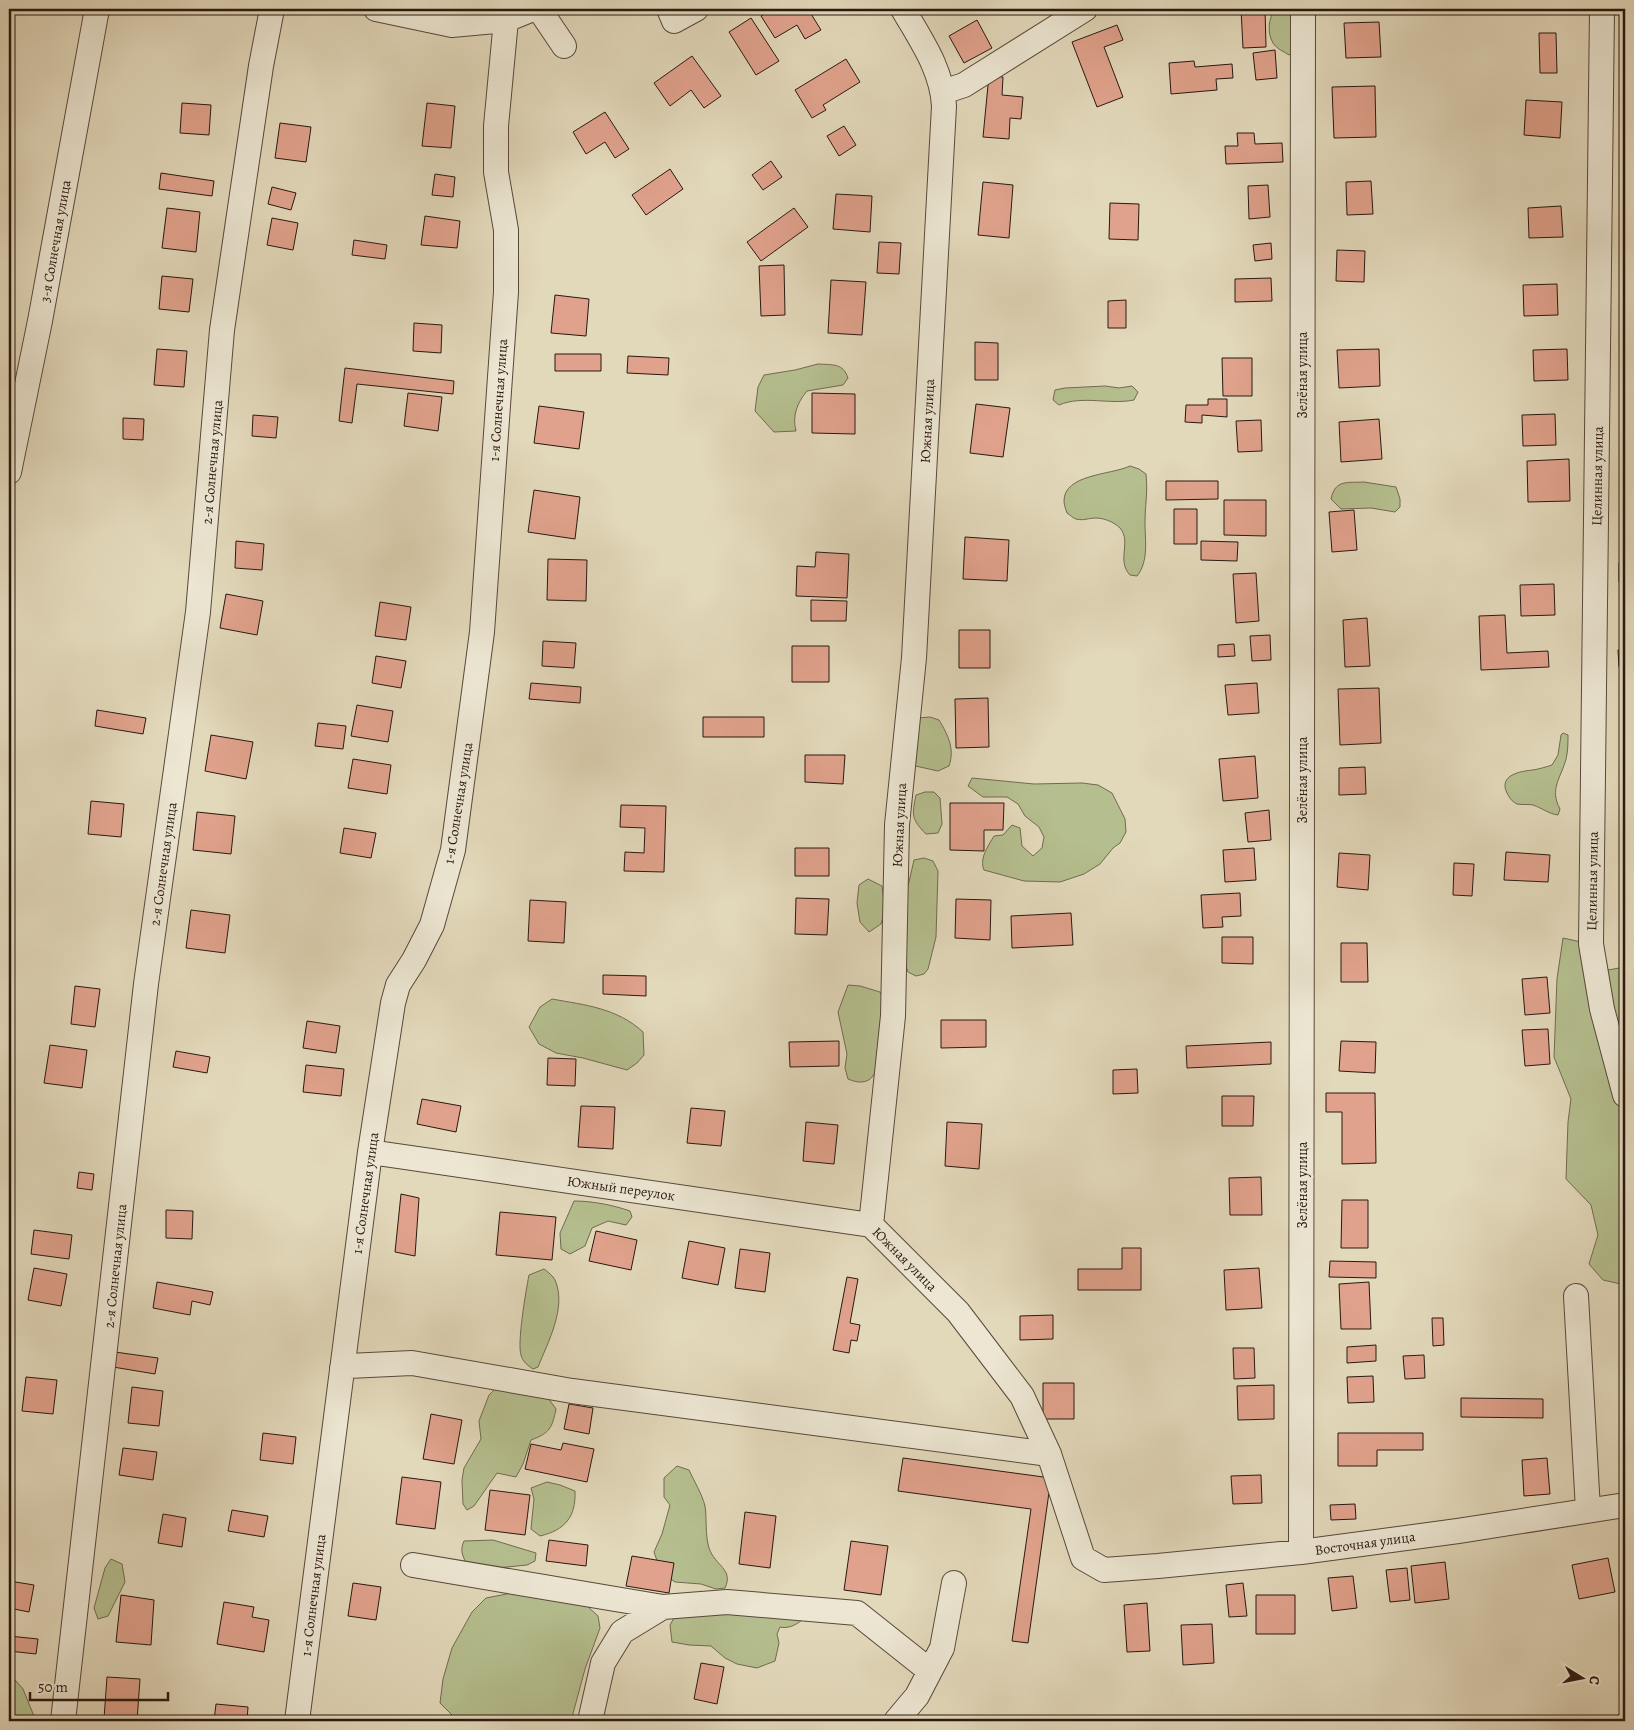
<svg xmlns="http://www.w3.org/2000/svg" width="1634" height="1730" font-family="Alegreya,serif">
<rect width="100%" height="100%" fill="#e2d8ba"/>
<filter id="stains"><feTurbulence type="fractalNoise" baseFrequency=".004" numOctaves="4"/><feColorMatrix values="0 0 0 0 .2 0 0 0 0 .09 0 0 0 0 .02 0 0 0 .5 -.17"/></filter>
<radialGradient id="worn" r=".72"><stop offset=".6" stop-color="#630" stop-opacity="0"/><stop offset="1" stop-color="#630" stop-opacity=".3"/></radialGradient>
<!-- green -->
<path fill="#b5be8e" stroke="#706b50" d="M1276,9H1300V46L1289,55C1283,51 1277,49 1273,43C1267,33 1268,17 1276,9Z
M818,364C833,365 843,363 848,378L843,385L807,391C797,403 792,416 796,431L774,432L755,411L758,387L764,375L795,370Z
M1105,386L1119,388L1132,386L1138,392L1134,400C1109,405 1083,395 1059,405L1053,400L1055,390L1065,388Z
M1130,466L1139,469L1146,474C1148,493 1145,505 1145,522C1145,540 1149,561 1137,576L1130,575C1116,560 1132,542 1120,528C1114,522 1104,518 1096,518C1089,518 1083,521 1076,519C1073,518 1070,515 1067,513C1066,510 1064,505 1064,501C1064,474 1111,475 1130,466Z
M1364,482L1396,487L1400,499V507L1395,512L1371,508L1341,509L1331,499C1335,479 1348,483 1364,482Z
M930,717L939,720C948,735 955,749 949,766L938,771L911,765L918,718Z
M1563,733L1568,735C1568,743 1568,751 1566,759C1561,778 1549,789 1560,809L1558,815C1549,814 1542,808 1533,805C1528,804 1522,805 1517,804C1512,802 1509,797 1507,793C1498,775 1521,771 1533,770C1539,769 1546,767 1552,765L1558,755L1561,735Z
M972,778L1034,784L1082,783L1098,785L1112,793L1125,819L1126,832L1120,843L1113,848L1100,864L1084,874L1060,882L1024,881L984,870C979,859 988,846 994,836L1003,835L1012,825L1020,828L1022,846L1033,856L1042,848L1044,837L1039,827L1025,816L1018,804L1007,797H983L968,786Z
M925,792H934L940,798L942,824L938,833L926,834C911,819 912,815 916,795Z
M924,858L933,861L938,871L936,937L928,969L924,974L916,976L908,972L904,961L906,895L914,860Z
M868,879L882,886L885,910L881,924L869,932L860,922L857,903L859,885Z
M1563,938L1581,942L1608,970L1625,967V1285L1603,1280L1589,1264L1598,1235L1591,1205L1566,1179L1568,1122L1571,1099L1554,1057L1557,979Z
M848,985L860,986L880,992C882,997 885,1002 886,1007C888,1013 878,1071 873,1076C867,1084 857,1083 848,1079L845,1068L847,1054L838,1012Z
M552,999C585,1005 617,1008 643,1032L644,1055L637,1063L627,1070L583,1058L556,1053L539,1044L529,1027L540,1007Z
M574,1201C592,1201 613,1205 630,1211L632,1217L626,1225L608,1221L592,1228L585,1246L570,1254L561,1249L560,1233Z
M544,1269C548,1272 553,1276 555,1280C567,1307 548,1342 538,1367L533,1369C527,1365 523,1362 521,1355C517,1343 526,1290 529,1275Z
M500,1384L548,1398L556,1409C552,1428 550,1433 531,1440L523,1464L516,1477L497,1473L474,1506L467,1510L463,1504L462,1480L464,1468L481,1439L479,1421L489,1395Z
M677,1466L689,1470C694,1481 702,1494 705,1506C707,1519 705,1535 709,1548C715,1566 734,1569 725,1588L716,1589L701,1584L675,1582L661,1572L654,1552L662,1534L670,1505L664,1497V1478Z
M547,1482L560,1485L575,1491C576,1517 565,1530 540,1536L531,1529L534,1499L531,1488Z
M493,1540L536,1553L535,1561L527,1565L487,1569L466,1563C462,1554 460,1550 464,1541Z
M111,1559L122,1564L125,1582L108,1616L98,1619L94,1608L105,1568Z
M522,1591L587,1606L598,1616L600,1628L585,1669L571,1721H476L453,1716L440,1703L443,1679L452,1648L472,1612L486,1598Z
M701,1612L802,1620C796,1625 788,1629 780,1627L777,1634L779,1643L775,1661L757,1668L737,1664L725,1658L711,1646L689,1645L672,1642L670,1625L675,1616Z
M9,1673L23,1689L36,1721H9Z"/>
<!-- building -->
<path fill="#e0a28c" stroke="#2a1811" d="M773,9H808L821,30L805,39L797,25L775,38L761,16Z
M1241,9H1265L1266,47L1243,48Z
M751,18L779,61L756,75L729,32Z
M977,20L992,48L964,63L949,36Z
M1379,22L1381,57L1346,58L1344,23Z
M1117,25L1123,40L1104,47L1123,97L1097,107L1072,42Z
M1539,33H1556L1557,73H1540Z
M1275,50L1277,78L1256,80L1253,53Z
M692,56L721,96L704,108L691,90L670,106L654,83Z
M846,59L860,82L823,105L826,110L812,118L795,90Z
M1194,61L1195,67L1232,64L1233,78L1216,79L1217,90L1171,94L1169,63Z
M989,75L1003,77L1002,95L1023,97L1021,119L1010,118L1009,139L983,137Z
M1375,86L1376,137L1334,138L1332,87Z
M1526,100L1562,102L1560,138L1524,135Z
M182,103L211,105L209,135L180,133Z
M427,103L455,106L451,148L422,146Z
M605,112L629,149L615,158L605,142L586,154L573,132Z
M280,123L311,127L306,162L275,158Z
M844,126L856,145L839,156L827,136Z
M1237,133H1254L1255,144L1282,143L1283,162L1226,164L1225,146H1238Z
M771,161L782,177L763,190L752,175Z
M670,169L683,189L646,215L632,195Z
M161,173L214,181L212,196L159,189Z
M435,174L455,177L453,197L432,195Z
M1371,181L1373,214L1347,215L1346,182Z
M983,182L1013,185L1009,238L978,235Z
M1268,185L1270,217L1249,219L1248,186Z
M272,187L296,193L291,210L268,204Z
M836,194L872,196L870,232L833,229Z
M1110,203L1139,204L1138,240L1109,239Z
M1561,206L1563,237L1529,238L1528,208Z
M167,208L200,212L196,252L162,248Z
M794,208L808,227L761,261L747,242Z
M425,216L460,221L457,248L421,245Z
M272,218L298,223L293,250L267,245Z
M354,240L387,245L385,259L352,255Z
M879,242L901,243L899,274L877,273Z
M1271,243L1272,259L1255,261L1253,245Z
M1337,250L1365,251L1364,282L1336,281Z
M784,265L785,315L761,316L759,266Z
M162,276L193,279L189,312L159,309Z
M1271,278L1272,301L1235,302V279Z
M831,280L866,282L862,335L828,333Z
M1557,284L1558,315L1524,316L1523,285Z
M555,295L589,299L586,336L551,333Z
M1126,300V328H1108V301Z
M414,323L442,325L441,353L413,351Z
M975,342L998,343V380H975Z
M157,349L187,351L184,387L154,385Z
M1379,349L1380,386L1339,388L1337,350Z
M1567,349L1568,380L1534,381L1533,350Z
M555,354H601V371H555Z
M628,356L669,358L668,375L627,373Z
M1222,358H1252V396H1223Z
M345,368L454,381L453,394L357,384L352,423L339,421Z
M408,393L442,397L438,431L404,426Z
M812,393L855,394V434L812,433Z
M1208,399H1227V417L1202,415V423L1185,422L1186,405H1208Z
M976,404L1010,408L1003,457L970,453Z
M539,406L584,412L579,449L534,443Z
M1555,414L1556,445L1523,446L1522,415Z
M253,415L278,417L276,438L252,436Z
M123,418L144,419L143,440L123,439Z
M1379,419L1382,459L1341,462L1339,422Z
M1261,420L1262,451L1238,452L1236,421Z
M1569,459L1570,501L1528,502L1527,461Z
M1166,481H1218V499L1166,500Z
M534,490L580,497L575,539L528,532Z
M1224,500H1266V536L1224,535Z
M1174,509H1197V544H1174Z
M1354,510L1357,550L1332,552L1329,512Z
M965,537L1009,540L1007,581L963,579Z
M236,541L264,544L262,570L235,568Z
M1201,541L1238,542L1237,561L1201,560Z
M816,552L849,554L847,598L796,596L797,566L815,567Z
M548,559L587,560L586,601L547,600Z
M1619,563H1625V582H1619Z
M1256,573L1259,621L1236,623L1233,574Z
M1554,584L1555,615L1521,616L1520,585Z
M226,594L263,601L257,635L220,628Z
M811,600L847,601L846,621H811Z
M380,602L411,607L406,640L375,636Z
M1505,615L1507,653L1548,651L1549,667L1481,670L1479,616Z
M1367,618L1370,666L1345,667L1343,620Z
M959,630H990V668H959Z
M1270,635L1271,660L1252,661L1250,636Z
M543,641L576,643L574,668L542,666Z
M1234,644L1235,656L1218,657V645Z
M792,646H829V682H792Z
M1618,650H1625V666L1619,667Z
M376,656L406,661L401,688L372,683Z
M531,683L581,687L580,703L529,699Z
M1257,683L1259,713L1228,715L1225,685Z
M1379,688L1381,743L1340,745L1338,689Z
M988,698L989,747L956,748L955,699Z
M357,705L393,711L388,742L351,736Z
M97,710L146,718L143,734L95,726Z
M703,717H764V737H703Z
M318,723L346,726L343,749L315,746Z
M211,735L253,742L246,779L205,771Z
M805,755H845L843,784L805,782Z
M1255,756L1258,798L1223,801L1219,759Z
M353,759L391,765L387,794L348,788Z
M1365,767L1366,794L1339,795V768Z
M91,801L124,804L121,837L88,834Z
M950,803H1004L1003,830H984V851L950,850Z
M621,805L666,806L664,872L624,871L625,852L644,853L645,828L620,827Z
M1269,810L1271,840L1248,842L1245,813Z
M197,812L235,816L231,854L193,850Z
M344,828L376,833L371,858L340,853Z
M795,848H829V876H795Z
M1254,848L1256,880L1225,882L1223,850Z
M1506,852L1550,855L1548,882L1504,880Z
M1339,853L1370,855L1368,890L1337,887Z
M1454,863L1474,864L1472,896L1453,895Z
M1240,893L1241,916L1222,917L1223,927L1203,928L1201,895Z
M796,898L829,899L827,935L795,934Z
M956,899L991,900L990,940L955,938Z
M530,900L566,902L564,943L528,941Z
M191,910L230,915L225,953L186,948Z
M1071,913L1073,945L1012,948L1011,916Z
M1222,937H1253V964L1222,963Z
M1341,943H1367L1368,982H1341Z
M603,975L646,976V996L603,994Z
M1547,977L1550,1013L1525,1015L1522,979Z
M75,986L100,989L95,1027L71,1024Z
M941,1020H986V1047L941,1048Z
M307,1021L340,1026L336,1053L303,1048Z
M1548,1029L1550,1064L1525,1066L1522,1030Z
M839,1041V1066L790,1067L789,1042Z
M1341,1041L1376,1042L1375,1073L1339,1071Z
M1271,1042V1064L1187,1068L1186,1046Z
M50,1045L87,1050L82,1088L44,1083Z
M176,1051L210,1057L207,1073L173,1067Z
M548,1058L576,1059L575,1086L547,1085Z
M306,1065L344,1069L341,1096L303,1092Z
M1137,1069L1138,1093L1113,1094V1070Z
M1326,1093H1375L1376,1163L1342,1164V1112H1326Z
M1222,1096H1254L1253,1126H1222Z
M422,1099L461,1106L456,1132L417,1124Z
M581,1106L615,1107L613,1149L578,1147Z
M691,1108L725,1111L721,1146L687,1143Z
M806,1122L838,1125L834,1164L803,1161Z
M947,1122L982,1124L979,1169L945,1166Z
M79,1172L94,1174L92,1190L77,1188Z
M1261,1177L1262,1215H1230L1229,1178Z
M401,1194L419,1198L415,1256L395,1252Z
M1342,1200H1368V1248H1341Z
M166,1210L193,1211L192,1239L166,1238Z
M500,1212L556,1217L552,1260L496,1255Z
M34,1230L72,1235L69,1259L31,1254Z
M596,1231L637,1240L631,1270L589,1261Z
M689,1241L725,1248L718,1285L682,1278Z
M1122,1248H1141V1290H1078V1269H1122Z
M740,1249L770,1253L765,1292L735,1288Z
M1330,1261L1376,1262V1278L1329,1277Z
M34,1268L67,1274L61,1306L28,1300Z
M1259,1268L1262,1308L1226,1310L1224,1270Z
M847,1277L858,1279L850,1323L860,1325L857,1341L851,1340L849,1353L833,1350Z
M157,1282L213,1292L210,1305L192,1301L190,1315L153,1308Z
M1369,1282L1371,1329H1341L1339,1284Z
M1053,1315V1339L1020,1340V1316Z
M1432,1318H1443L1444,1345L1433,1346Z
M1376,1345V1361L1347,1363V1347Z
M1233,1348H1254L1255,1378L1234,1379Z
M115,1352L158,1358L155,1374L113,1367Z
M1424,1355L1425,1378L1405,1379L1403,1356Z
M1373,1376L1374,1402L1348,1403L1347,1377Z
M26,1377L57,1380L53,1414L22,1411Z
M1043,1383H1074V1419H1043Z
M1274,1385V1419L1238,1420L1237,1386Z
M132,1387L163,1391L159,1426L128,1423Z
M1461,1398L1543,1399V1418L1461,1417Z
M569,1404L593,1408L589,1434L564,1429Z
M431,1414L462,1420L454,1464L423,1459Z
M1620,1414H1625V1453H1622Z
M263,1433L296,1437L293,1464L260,1460Z
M1338,1433H1423V1450H1377V1466H1338Z
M563,1443L594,1449L587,1482L525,1469L531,1444L561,1450Z
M123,1448L157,1452L153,1480L119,1475Z
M903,1458L1051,1478L1028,1643L1012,1641L1031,1509L898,1491Z
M1547,1458L1550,1494L1524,1496L1522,1460Z
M1261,1475L1262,1503L1233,1504L1231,1476Z
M402,1477L441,1482L435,1529L396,1524Z
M490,1490L530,1495L525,1535L485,1530Z
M1355,1504L1356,1519L1331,1520L1330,1505Z
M232,1510L268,1516L264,1537L228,1531Z
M745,1512L776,1516L770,1568L739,1564Z
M163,1514L186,1518L182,1547L158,1543Z
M549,1540L588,1545L586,1566L546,1561Z
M851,1541L888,1546L881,1595L844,1590Z
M632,1556L674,1563L669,1593L626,1586Z
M1608,1558L1615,1592L1579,1599L1572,1565Z
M1445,1562L1449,1599L1415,1603L1411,1566Z
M1407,1568L1410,1600L1390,1602L1386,1570Z
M1353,1576L1357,1608L1332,1611L1328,1578Z
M9,1581L34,1585L29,1612L9,1608Z
M353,1583L381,1587L376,1620L348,1616Z
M1243,1583L1247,1616L1229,1617L1226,1585Z
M121,1595L154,1600L151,1645L116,1642Z
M1256,1595H1295V1634H1256Z
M224,1602L254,1607L252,1617L269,1620L264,1652L217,1644Z
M1147,1603L1150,1651L1127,1652L1124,1605Z
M1212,1624L1214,1663L1183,1665L1181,1625Z
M9,1636L38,1639L36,1654L9,1651Z
M701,1663L724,1667L717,1704L694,1699Z
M107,1677L140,1679L137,1721L104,1719Z
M216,1704L248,1707L247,1721H214Z"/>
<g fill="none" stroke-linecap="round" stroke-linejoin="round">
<!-- minor casing -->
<g stroke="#58483b" stroke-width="26">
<path id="minor" d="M376,9L452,25L506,20L533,9
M539,9L564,46
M669,9L674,21L696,9
M903,9C920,39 942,69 944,106L914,658L897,825L893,1016L871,1225L958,1312L1022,1396L1049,1454L1083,1558L1104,1570L1158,1566L1301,1552L1458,1531L1625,1505
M1602,9L1591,944L1602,1009L1625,1095
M943,92L964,85L1085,9
M9,472L40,321L97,9
M370,1152L871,1225
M1576,1296L1588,1510
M342,1368L348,1366L412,1363L572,1391L1049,1454
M1301,1552L1303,9
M413,1565L663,1607
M63,1721L146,984L198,612L222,330L261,66L272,9
M297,1721L370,1152L393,1003L398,985L414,960L432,925L453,850L482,632L506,292V230L496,172V126L506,20
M590,1721L603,1663L622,1632L663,1607L727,1602L857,1613L930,1671
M896,1721L917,1696L942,1648L954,1583"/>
</g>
<!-- minor -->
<use href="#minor" stroke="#ece6d2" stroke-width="24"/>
</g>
<g text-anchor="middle" stroke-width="5" stroke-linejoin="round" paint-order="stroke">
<!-- street labels -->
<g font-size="14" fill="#2a1811" stroke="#ece6d2">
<text transform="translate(55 241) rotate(-80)" y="5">3-я Солнечная улица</text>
<text transform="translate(1302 375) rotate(-90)" y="5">Зелёная улица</text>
<text transform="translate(498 400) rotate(-86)" y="5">1-я Солнечная улица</text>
<text transform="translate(927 421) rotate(-87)" y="5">Южная улица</text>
<text transform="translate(212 462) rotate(-85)" y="5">2-я Солнечная улица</text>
<text transform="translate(1597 476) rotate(-89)" y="5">Целинная улица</text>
<text transform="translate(1302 780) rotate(-90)" y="5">Зелёная улица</text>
<text transform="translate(458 803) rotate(-81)" y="5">1-я Солнечная улица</text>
<text transform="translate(899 825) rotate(-87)" y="5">Южная улица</text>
<text transform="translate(163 864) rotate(-82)" y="5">2-я Солнечная улица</text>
<text transform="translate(1592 881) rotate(-89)" y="5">Целинная улица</text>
<text transform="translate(1302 1185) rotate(-90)" y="5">Зелёная улица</text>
<text transform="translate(621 1188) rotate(8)" y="5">Южный переулок</text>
<text transform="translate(365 1193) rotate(-82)" y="5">1-я Солнечная улица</text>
<text transform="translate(905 1259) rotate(45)" y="5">Южная улица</text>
<text transform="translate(115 1266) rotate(-84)" y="5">2-я Солнечная улица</text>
<text transform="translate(1365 1543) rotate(-8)" y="5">Восточная улица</text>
<text transform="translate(313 1595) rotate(-83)" y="5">1-я Солнечная улица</text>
</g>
</g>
<!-- margin -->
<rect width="1634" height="1730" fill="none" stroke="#e2d8ba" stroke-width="30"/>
<rect x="10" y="10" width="1614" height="1710" fill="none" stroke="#2a1811" stroke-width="2.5"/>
<rect x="15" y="15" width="1604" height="1700" fill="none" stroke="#2a1811"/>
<!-- north arrow -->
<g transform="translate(1582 1678) rotate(100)" stroke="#ece6d2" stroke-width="4" paint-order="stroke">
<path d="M0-4L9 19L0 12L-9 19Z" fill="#2a1811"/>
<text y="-8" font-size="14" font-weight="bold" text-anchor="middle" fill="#2a1811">С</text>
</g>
<!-- scale -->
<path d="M30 1692v8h138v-8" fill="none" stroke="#2a1811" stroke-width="2.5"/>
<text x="38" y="1692" font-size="15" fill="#2a1811" stroke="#ece6d2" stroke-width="4" paint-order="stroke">50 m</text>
<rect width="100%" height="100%" filter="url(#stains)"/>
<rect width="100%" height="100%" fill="url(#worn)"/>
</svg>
